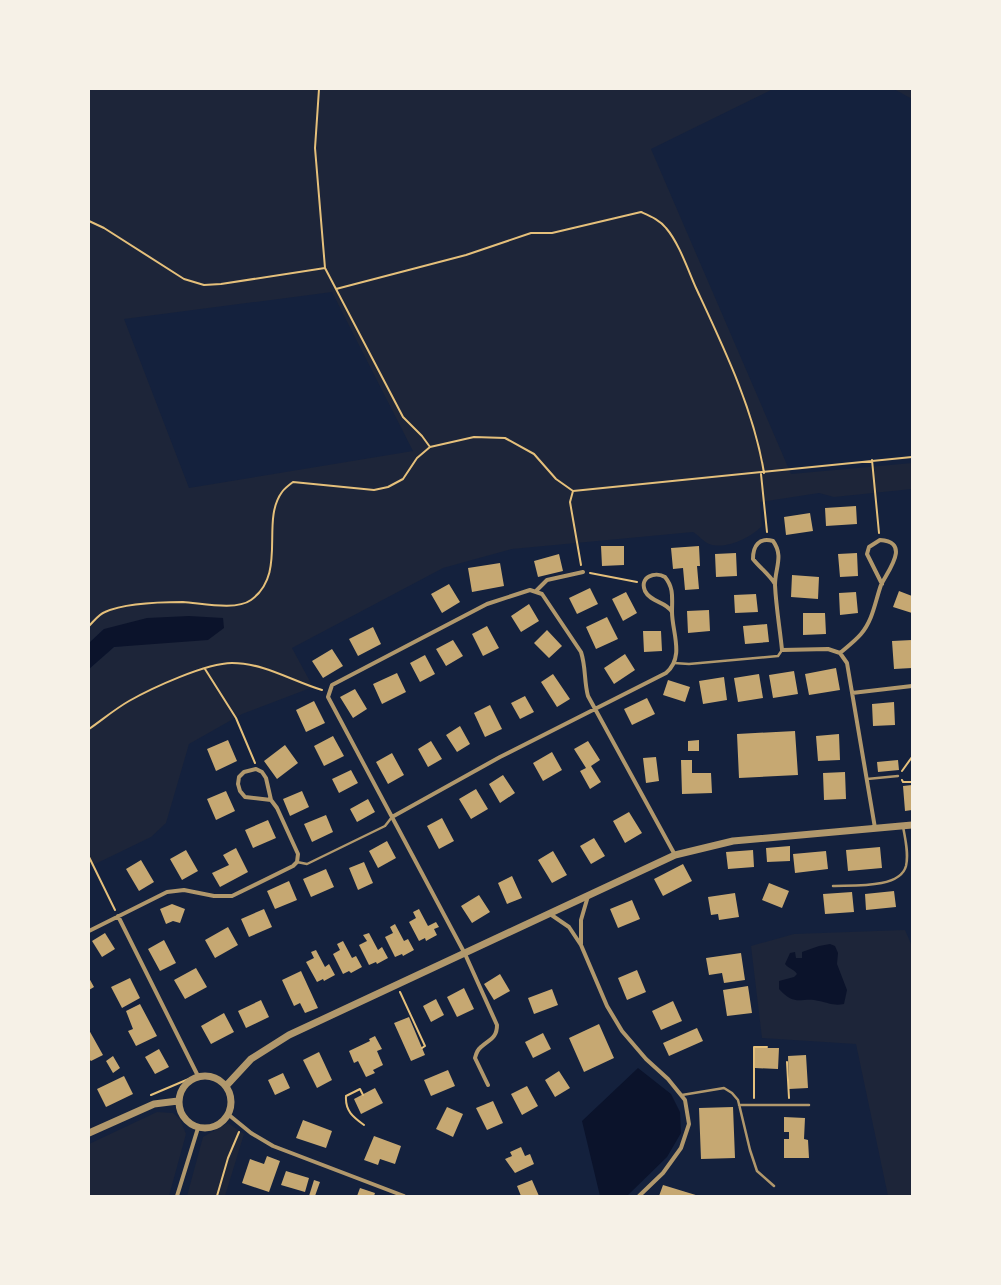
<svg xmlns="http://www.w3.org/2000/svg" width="1001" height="1285" font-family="'Source Serif 4',serif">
<rect width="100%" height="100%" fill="#14213d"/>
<!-- green -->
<path fill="#1d2539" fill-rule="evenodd" d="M89,89H773L651,149L791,474L912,463V489L834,497L819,493L760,502L762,526C750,538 726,550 709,544C704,542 698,535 693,532L512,549L443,568L292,648L313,687L242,714L189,744L166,823L151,837L89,867V669L114,647L149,643L104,629L89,643ZM332,292L413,451L189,488L124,319Z
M894,89H912V99Z
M905,930L912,946V1196H888L856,1044L762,1038L751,946L794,934Z
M157,1112L173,1113L180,1119L186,1134L169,1196H89V1144Z
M228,1123L244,1134L225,1196H187L203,1137Z"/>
<!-- water -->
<path fill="#0b132b" d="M189,616L223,618L224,628L208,640L114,647L89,669V643L104,629L147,618Z
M830,944L835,946L838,953L837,964L847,990L844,1004C834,1006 829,1003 819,1001C802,996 796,1008 779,989V981L794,977L797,974C794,969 789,969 785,964L790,953L795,952L796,958H802V952L819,946Z
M638,1068L671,1094L680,1112L681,1133L667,1157L627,1196H600L582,1121Z"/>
<!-- building -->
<path fill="#c6a872" d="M856,506L857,524L826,526L825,508Z
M810,513L813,531L786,535L784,517Z
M601,546H624V565L602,566Z
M699,546L700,566H697L699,589L685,590L683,568L673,569L671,548Z
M736,553L737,576L716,577L715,554Z
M857,553L858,576L840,577L838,554Z
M559,554L563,571L538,577L534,561Z
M500,563L504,586L472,592L468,568Z
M792,575L819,577L818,599L791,597Z
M449,584L460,602L442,613L431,594Z
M590,588L598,604L577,614L569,598Z
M899,591L912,596V613L893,607Z
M626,592L637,613L623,621L612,599Z
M856,592L858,613L840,615L839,593Z
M756,594L758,612L735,613L734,595Z
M529,604L539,621L521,632L511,616Z
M709,610L710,631L688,633L687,611Z
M803,613H825L826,634L803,635Z
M607,617L618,639L596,649L586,627Z
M767,624L769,642L745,644L743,626Z
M487,626L499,648L483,656L472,634Z
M373,627L381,644L358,656L349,639Z
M547,630L562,646L549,658L534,643Z
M643,631H661L662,651L644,652Z
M453,640L463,656L446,666L436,649Z
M912,640V668L894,669L892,641Z
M332,649L343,666L323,678L312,661Z
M625,654L635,670L614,684L604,668Z
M425,655L435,674L420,682L410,663Z
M836,668L840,690L809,695L805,674Z
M794,671L798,694L773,698L769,675Z
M397,673L406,692L382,704L373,684Z
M553,674L570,699L557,707L541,682Z
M759,674L763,698L738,702L734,678Z
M724,677L727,700L703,704L699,681Z
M668,680L690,687L685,702L663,695Z
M355,689L367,709L353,718L340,697Z
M525,696L534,712L520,719L511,703Z
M647,698L655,714L632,725L624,709Z
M314,701L325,723L306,732L296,710Z
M894,702L895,725L873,726L872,704Z
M490,705L502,729L485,737L474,713Z
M460,726L470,744L457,752L446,735Z
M795,731L798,775L739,778L737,734Z
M839,734L840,760L818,761L816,736Z
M333,736L344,756L324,766L314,746Z
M228,740L237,761L216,771L207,749Z
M699,740V751H688V741Z
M431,741L442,759L428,767L418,749Z
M588,741L600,760L591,766L601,782L590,789L580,771L586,768L574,749Z
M285,745L298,763L277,779L264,761Z
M552,752L562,770L543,781L533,763Z
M392,753L404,775L388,784L376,762Z
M656,757L659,781L646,783L643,758Z
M681,760H692V773H711L712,793L682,794Z
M898,760L899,770L878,772L877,762Z
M351,770L358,783L339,793L332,779Z
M845,772L846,799L824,800L823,773Z
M503,775L515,793L500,803L489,784Z
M912,785V810L905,811L903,786Z
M476,789L488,809L471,819L459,799Z
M226,791L235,811L216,820L207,799Z
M302,791L309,807L290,816L283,799Z
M368,799L375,812L357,822L350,809Z
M629,812L642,833L625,843L613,821Z
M326,815L333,832L312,842L304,824Z
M442,818L454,841L439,849L427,826Z
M268,820L276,838L253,848L245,830Z
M594,838L605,856L591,864L580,846Z
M387,841L396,858L378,868L369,851Z
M790,846V861L767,862L766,848Z
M880,847L882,868L848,871L846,850Z
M236,848L248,872L220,887L212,873L229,865L223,855Z
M186,850L198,871L182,880L170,859Z
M753,850L754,867L728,869L726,852Z
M553,851L567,875L552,883L538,860Z
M826,851L828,869L795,873L793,854Z
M141,860L154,882L139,891L126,869Z
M364,862L373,883L358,890L349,868Z
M683,864L692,881L663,896L654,879Z
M326,869L334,887L311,897L303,879Z
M512,876L522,898L507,904L498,883Z
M289,881L297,900L275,909L267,891Z
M769,883L789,891L782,908L762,900Z
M894,891L896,907L866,910L865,894Z
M852,892L854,912L825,914L823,894Z
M735,893L739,917L719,920L718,914L711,915L708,897Z
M479,895L490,912L472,923L461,906Z
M632,900L640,919L618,928L610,909Z
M172,904L185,909L180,923L173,921L166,924L160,909Z
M264,909L272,927L249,937L241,919Z
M419,909L428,926L436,922L439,927L434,929L437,935L426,941L425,938L419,941L409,922L416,918L413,912Z
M395,924L404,941L408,939L414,950L403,956L402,954L395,957L385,937L393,933L390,927Z
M228,927L238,945L215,958L205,940Z
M105,933L115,949L102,957L92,941Z
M369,933L378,950L382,947L388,958L377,964L376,962L369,965L359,945L367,941L363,935Z
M164,940L176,963L160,971L148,949Z
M343,941L352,958L356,956L362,967L351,973L349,971L343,974L333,954L340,950L337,944Z
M316,950L325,967L329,964L335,975L324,981L323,979L317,982L306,962L314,958L311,952Z
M741,953L745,980L724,983L722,973L709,975L706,958Z
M196,968L207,987L185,999L174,980Z
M637,970L646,992L627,1000L618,978Z
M301,971L318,1008L305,1013L300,1003L294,1006L282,980Z
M500,974L510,991L494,1000L484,984Z
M89,978L94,987L89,990Z
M130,978L140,998L122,1008L111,987Z
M748,986L752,1013L727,1016L723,990Z
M464,988L474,1009L457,1017L447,997Z
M552,989L558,1005L534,1014L528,998Z
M436,999L444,1015L431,1022L423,1006Z
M261,1000L269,1017L246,1028L238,1011Z
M673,1001L682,1021L661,1030L652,1011Z
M140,1004L157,1036L136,1046L128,1031L133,1029L126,1011Z
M224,1013L234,1032L211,1044L201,1026Z
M409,1017L425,1055L411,1061L394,1023Z
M599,1024L614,1058L584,1072L569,1038Z
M697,1028L703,1041L669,1056L663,1043Z
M89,1030L103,1055L91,1061L89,1059Z
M543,1033L551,1049L533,1058L525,1042Z
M375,1036L382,1049L377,1051L383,1065L373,1070L375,1073L366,1077L358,1061L354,1063L349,1051L370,1041L369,1039Z
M755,1048H779L778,1069L755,1068Z
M159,1049L169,1067L155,1074L145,1057Z
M319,1052L332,1080L317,1088L303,1060Z
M806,1055L808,1088L789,1089L788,1056Z
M113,1056L120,1068L113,1073L106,1061Z
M448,1070L455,1086L431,1096L424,1080Z
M559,1071L570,1088L555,1097L545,1080Z
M283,1073L290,1088L275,1095L268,1080Z
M124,1076L133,1094L106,1107L97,1089Z
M527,1086L538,1106L522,1115L511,1094Z
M375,1088L383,1103L361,1114L354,1099Z
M493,1101L503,1123L487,1130L476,1108Z
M447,1107L463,1114L453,1137L436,1129Z
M733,1107L735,1158L701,1159L699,1108Z
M784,1117L805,1118L804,1139L808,1140L809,1158H784V1139H789V1132H784Z
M303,1120L332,1131L326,1148L296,1138Z
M374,1136L401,1146L395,1164L380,1159L378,1165L364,1160Z
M521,1147L525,1156L530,1154L534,1164L515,1173L505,1159L512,1156L510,1152Z
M267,1156L280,1161L269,1192L242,1183L250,1159L264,1164Z
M286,1171L309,1178L305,1192L281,1185Z
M314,1180L320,1182L315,1196H309Z
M532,1180L539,1196H521L517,1186Z
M663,1185L699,1196H659Z
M360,1188L375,1193L374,1196H357Z"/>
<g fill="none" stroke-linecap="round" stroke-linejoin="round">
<!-- path -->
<path stroke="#e5c07b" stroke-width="2" d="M319,89L315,148L325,268L403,417L422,436L430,447
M89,221L104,228L184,279L204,285L221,284L325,268
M336,289L466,255L531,233H552L641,212C650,216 660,220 666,228C679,243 688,270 696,288C723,346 754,410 764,473
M872,460L879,533
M761,474L767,532
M573,491L570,502L581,565
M590,573L637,582
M89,626C94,621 99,614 105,612C125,603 161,602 183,602C201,603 236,611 251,600C288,573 260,522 282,492C284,489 289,485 293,482L374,490L388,487L403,479L417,458L430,447L474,437L505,438L534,454L556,479L573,491L912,457
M205,669L236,718L255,763
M89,729C102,720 115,709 129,701C152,688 206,663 232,663C264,663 292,681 322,690
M902,771L912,757
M902,780L903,782H912
M89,857L115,910
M400,992L425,1046L422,1048
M787,1062L789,1098
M151,1095L191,1078
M363,1095L360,1089L346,1096C345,1111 353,1117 364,1125
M754,1098V1047H767
M217,1196L228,1158L239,1132"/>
<!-- service -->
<path stroke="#b1986c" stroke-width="2.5" d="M674,663L689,664L778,656L782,650
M867,779L898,776
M297,862L307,864L385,826L392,817
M833,886C852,885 900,889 906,866C909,853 905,839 903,826
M682,1095L724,1088L732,1093L738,1100L750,1150L757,1171L774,1186
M739,1105H809"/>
<!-- minor -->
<path stroke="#b1986c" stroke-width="4" d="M775,584C769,574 760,568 753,559C753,546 759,537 773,541C784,556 775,568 775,585C776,607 780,629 782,650L828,649L840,653L847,663L875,828
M536,591L547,580L583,572
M840,653C847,647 855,641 861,634C873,620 875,602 881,585C887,572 912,542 880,540L869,547L867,554L882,584
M852,693L912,686
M392,817L500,757L666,673C685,657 672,632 672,612C672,598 674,588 665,577C655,571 639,577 645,591C651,603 666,601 672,612
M550,914L569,927L581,945L607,1006L622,1031L646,1059L668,1079L685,1100L689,1124L681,1148L663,1173L639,1196
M118,916L198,1076
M89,931L167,892L184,890L214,896H232L293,866L297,862L298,854L277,808L271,800L266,778L262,772L256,769L244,772L239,777L238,784L240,791L245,797L271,800
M581,944V920L588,896
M488,1085L475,1058C476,1054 478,1049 481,1047C490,1039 497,1038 497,1025L465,954L328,697L332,685L487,604L530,590L542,594L581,652C586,667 584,682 588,696L675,855
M229,1115L251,1133L273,1146L404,1196
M177,1196L198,1128"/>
<!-- tertiary -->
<path stroke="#b1986c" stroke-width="7" d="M179 1102a26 26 0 1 1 52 0a26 26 0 1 1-52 0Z
M226,1086L251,1059L289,1035L675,855L733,841L912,825
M89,1133L154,1104L178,1101"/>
</g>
<!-- border -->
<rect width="1001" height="1285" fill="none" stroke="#f6f1e7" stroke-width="180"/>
</svg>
